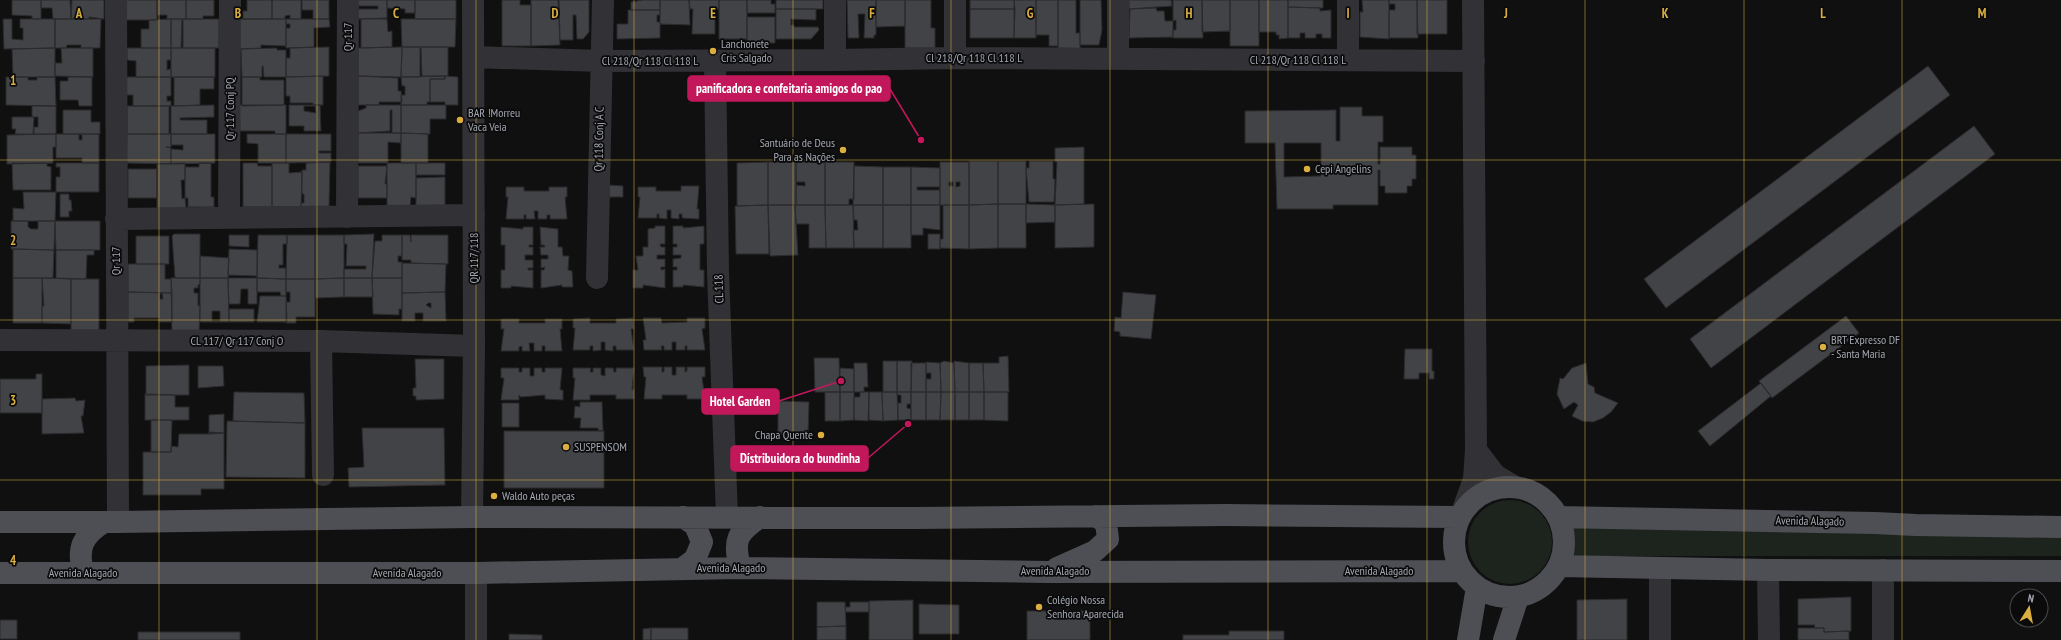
<svg xmlns="http://www.w3.org/2000/svg" width="2061" height="640" font-family="'PT Sans Narrow',sans-serif">
<rect width="100%" height="100%" fill="#101011"/>
<!-- green -->
<path fill="#1d241e" d="M1468 542a42 42 0 1 1 84 0a42 42 0 1 1-84 0Z
M1566,527L2061,534V556H1565L1568,541Z"/>
<!-- building -->
<path fill="#424347" stroke="#2b2a2d" fill-rule="evenodd" d="M12,0H41V19H32V16L12,15Z
M41,0H70L71,19H53L52,8H41Z
M72,0H104V19L89,17V19H71Z
M124,0H157V20H124Z
M157,0H186V19H167V15H157Z
M186,0H214V16H203V19H186Z
M247,0H272V19H243V11H247Z
M272,0H301V19H290V15L285,16V19H272Z
M302,0H329V19H313V10H302Z
M358,0H387V18L357,19V9H378V6H358Z
M387,0H415V13H405V9L387,8Z
M415,0H456V19H415Z
M502,0H520V5H531V46H502Z
M531,0H558L560,45L531,46Z
M559,0H589V32L583,39H577L576,15H573V40H560Z
M643,0H660V10H631V2Z
M660,0H689L690,25L660,24Z
M689,0H719V9H715V34H692L693,9H690Z
M719,0H747V39H719Z
M747,0H771V4H775V13H747Z
M776,0H823V9H776Z
M847,0H876V35H874V38H864L865,14H858L859,38H848Z
M876,0H905V26L876,27Z
M905,0H931V28H935V48H905Z
M970,0H1014L1015,9H970Z
M1014,0H1036V38H1014Z
M1036,0H1058V46H1049V35H1036Z
M1058,0H1076V33H1080V49L1058,48Z
M1080,0H1101L1102,30L1099,45H1080Z
M1129,0H1171L1172,6L1129,9Z
M1173,0H1202L1203,38H1173V30H1176V20L1173,21Z
M1202,0H1230V31L1202,32Z
M1230,0H1259V46H1230Z
M1259,0H1288V38L1279,39V35H1276V32H1259Z
M1288,0H1323V8L1288,7Z
M1362,0H1389V39L1360,37V12H1363Z
M1389,0H1417L1418,38H1389V10H1395V4H1389Z
M1417,0H1447V34H1417Z
M1288,7L1320,8V11L1331,10V38H1322V34H1316V38H1305V33H1300V38H1288Z
M1156,8L1157,11H1164L1165,21H1173V37L1129,38L1130,9Z
M776,9H816V20L791,19V25H794V27H818L819,30L811,39H776Z
M970,9H1015L1014,38H970Z
M628,10H660V15H657V22H660V38L617,39V24H628Z
M747,17H775V43H747Z
M3,19H12V39L23,40V28H20V19H55V48L4,49Z
M55,19H101L100,48H81V45H67L66,48H55Z
M171,19V48H141V29H149V20Z
M171,19H182L181,48H171Z
M183,19H219V48H183Z
M239,19H286V46L261,45V48L240,49Z
M286,19H329L330,27L314,28V47L286,48V28H290V24H286Z
M361,19H387L388,32L392,31V47L361,48Z
M401,19H456L455,47H402Z
M329,47V76L286,77V58H290V48Z
M402,47L401,77L358,76V48Z
M402,47H420V77H401Z
M421,47H448V76H422Z
M55,48V77H13L12,49Z
M61,48H93V77L55,76V63H62Z
M127,48H171V60H167V70L171,69V77H136V61L127,60Z
M171,48H215V77H171Z
M277,48V50H286V77H264L263,66H262V77H242L241,49Z
M1928,66L1950,95L1666,308L1644,279Z
M323,76V105H313V103H290V96H286V77Z
M358,76L398,78V91H401L402,102H379V105H358Z
M445,76L458,77V105H445V102H430V79H445Z
M445,76V79H430V102H427V105H401V95H405V86H402L401,77Z
M6,77H28V80H37V77H55L56,106L6,105Z
M68,77H92V106H79L78,100H60V81H68Z
M124,77H171V96H167V101H171V106H133V95H124Z
M174,77H214V89H200V105L174,106Z
M242,77H260V80H284V105L242,106Z
M214,105V117L180,118V120H207V134H171V106Z
M239,105H286V134H275V131H240Z
M289,105H320L321,131H304V126H289ZM304,106H315L316,113L304,111Z
M366,105H401V133H392V110H390V131L358,133V111L366,108Z
M401,105H446V119H430V134L401,133Z
M32,106H56V134H34V127H38V117H32Z
M127,106H169V134H127Z
M1340,107H1362V116H1383V142H1378V164H1380V147H1412V155H1416V179H1412V186H1407V193H1385V186H1380V170H1378V205H1333V209H1277L1275,143H1245V111L1336,110V141H1340ZM1284,143H1321V176L1284,177Z
M63,110H91V122H100V134H63Z
M12,117H34L33,134H15L16,129H12Z
M1974,126L1995,154L1711,368L1690,339Z
M358,133H401V143L388,142V163H358Z
M401,133L428,134V163H401Z
M56,134H99V163H82V158H56ZM79,134L82,135V140H79Z
M56,134V147H53V163L7,164V135Z
M127,134H171V147H166L171,148V164L126,163Z
M171,134H215V163L171,164V149L183,150V145H171Z
M247,134H286V163H258V144L247,143Z
M286,134H331V151H319V153H331V162L286,163Z
M1084,147V204L1055,205L1057,162H1055V148Z
M969,161H998V204L969,205Z
M998,161H1026V204H998Z
M1029,161H1053V179H1055L1054,202H1029L1026,168H1029Z
M330,162L329,207H301V203H304V194H302V170H306V163Z
M768,162H796V205H768Z
M768,162V205L737,206V163Z
M796,162H825V205H796V185L805,186V182H796Z
M825,162H854V199H849V205H825Z
M940,162H969V205H940ZM949,182H953V186H949ZM956,182H960V186L956,187Z
M12,163H47V166L51,167V190H13Z
M56,163H99V192H56V177H60V167H56Z
M185,163V180H181L182,199L185,198L186,208H157V164Z
M199,163H211V197H214V207H188V198H185V167H199Z
M243,163H257L258,166H272V207H243Z
M272,163H289V173L302,172L301,207H272Z
M387,163H416V198L411,197L410,207H387Z
M416,163H445V175H416Z
M358,166H387L385,184H387V198H358Z
M854,166L883,167V205H853Z
M883,167H911V205H883Z
M911,167L940,168V187H917V190H940V205H911Z
M128,169H157V198H128Z
M445,177V206H416V178Z
M609,185L623,186V197H609Z
M681,186H699L697,209H699V219L682,218V214H679V219L671,218V210H667V219L659,218V214H657V218H638L640,197H638V187H656V191H681Z
M506,187H524V191H549V187H567V197H565L567,219H550V215H547V219H538V211H534L535,219H526V215H524V219H506L508,197H506Z
M23,192H56L55,221H13V208L24,209Z
M60,194H69V200H71L72,211H69V217H60Z
M998,204H1026V248H998Z
M998,204V248L969,249V205Z
M1026,204L1055,205V222L1026,223Z
M1094,204V247L1055,248V205Z
M768,205L769,254H736L735,206Z
M768,205H795L798,255L770,256Z
M795,205H825L826,248H809V224H796Z
M825,205H853L854,248H826Z
M853,205H883V248H854L853,230H858L857,220H854Z
M883,205H911V248H883Z
M911,205H940V230L923,228V235H911Z
M943,205H969V249L940,248V239H943Z
M11,221H28V227L31,229H38V221H55L54,250L11,249Z
M55,221H100V250H56Z
M655,226H665V244H660L661,247H665V255H657V259H665V267H661V270L665,269V288L643,285V288H633V270H638L636,256H643V247H648V229L655,228Z
M673,226H683V228L704,226V244H700V270H704V287L683,285V287H673V270H677V267H673V259L681,258V255H673V247H677V244H673Z
M501,227L523,229V227H533V245H529V247H533V255H525V260H533V268H528V270H533V288L511,286V288H501V270H505V245H501Z
M540,227L558,229V247H562L563,256H569L568,270L572,271L573,287H562V285L541,288V270H544L545,267L541,268V259H548V255H541L540,247H545L544,245H541Z
M174,234H200V278H175L172,236Z
M374,234L372,278H344V269H366V266H346L347,244H344V235Z
M928,234H940V249H928Z
M229,235H249V247L229,246Z
M258,235H287V244H283V265H279V268H286V279L257,278Z
M287,235H315V279H286Z
M315,235H344V278L315,279Z
M382,235H402V256H398V262H402V278H372L375,241H382Z
M402,235H410L411,242V235H448V264L411,263V260H402Z
M136,236H169V264H136Z
M13,249L54,250L53,278H13Z
M229,249L257,250V276L228,275Z
M56,250H94V255H87L86,279L56,278Z
M200,256L229,258L228,278H200Z
M402,263L446,264L445,292L402,293Z
M128,264H165V279H171L172,293L128,292Z
M13,278H42V323H13Z
M42,278L71,279V324L42,323V306H44Z
M171,278H200V284L198,285V288H194V293H198V306L200,305L199,333H172Z
M200,278H228L229,322H200ZM212,311H220V321H212Z
M228,278H257V304H248V289H241L240,304H229Z
M257,278L286,279V296H281L280,292H257Z
M344,278H372L373,297H344Z
M344,278V297L315,298V279Z
M372,278H402V309H399V315L373,314Z
M71,279H99V331H71Z
M286,279H315V317H296V323H286V302H290V292H286Z
M128,292L172,293V322H159V318H134V322H128ZM162,293L163,299H160V294Z
M1123,292L1156,295L1151,339L1120,336V332L1114,331L1115,317L1121,318Z
M402,293L445,292L446,321H423V313H415V321H402ZM428,303H431V308L426,305Z
M260,296H286L287,322H257Z
M229,309H254V322H229Z
M1846,316L1859,333L1772,398L1759,381Z
M590,318V323H616V319L633,318L634,329H631L634,350H616V346H613V351L605,350V342H601V350L593,351V346H590V350H573L575,328H573V319Z
M643,318H661L662,323L687,322V318H705V328L702,329L705,350H687V346H685V350H676V342H672V350H664V346H661L662,350H644L643,340H646Z
M501,319H519V323H545V319H562V329H560L562,351H545V346H542V351H534V343H529L530,351H522V346L519,347V351H501L504,329H501Z
M1405,349H1432V371H1434V379H1429V373H1419V379H1404Z
M1008,356L1009,392H984L983,363H999V357Z
M814,358H839L840,392H815Z
M415,359H444V399L416,400V396H413V388H416Z
M883,361H897V392H883Z
M897,361H912L911,392H897Z
M944,361L954,363L955,392H941L940,363Z
M954,361L969,363V392H955Z
M926,362L940,363L941,392H926V379H931V373H926Z
M854,363H867L868,387H864V392H854Z
M911,363H926V392H911Z
M969,363H983L984,392H969Z
M1586,363L1588,384L1594,387L1595,393L1618,403L1611,412L1603,418L1593,422L1582,421L1572,416L1578,405L1574,402L1564,409L1557,394L1560,378L1563,379L1572,368Z
M189,365V395H146V366Z
M198,366H223L224,386L198,388Z
M643,367H662V372H664V367H672V375H676V367H685V372L687,371V367H705V377H702L705,399H687V395H662V399H644L646,377H644Z
M501,368H519V372H522V368H530V376H534V368H542V372H545V368H562L560,390H563V400L545,399V395L521,397L519,395V400H501L504,378H501Z
M573,368H591L590,372H593V368H601V375L605,376V368H613L614,372H616V368H634L632,390L634,389V399H616V395H590V400H573L575,378H573Z
M840,368L854,369V392H840Z
M36,374H42V413H0V379H36Z
M1761,383L1771,396L1710,446L1698,431Z
M234,392L304,393L305,423L233,421Z
M825,392H840V421H825Z
M840,392H854V420L840,421Z
M860,392H869L868,421L854,420V397H860Z
M869,392H882L883,421L869,420Z
M882,392H897L898,420L883,421Z
M897,392H911V404H907V408L911,409V420H898V403H901V395H897Z
M911,392H926V420H911Z
M926,392H941L940,420H926Z
M941,392H955V420H940Z
M955,392H969V420H955Z
M969,392H984V420H969Z
M984,392H1008V421L984,420Z
M145,394L175,395V407H189V420H145Z
M75,398L76,401L85,400L83,416H81L84,433L42,434V399Z
M778,401L809,402L808,435H778Z
M580,402H602L603,431L598,430V428H580L581,418H574L575,406L580,407Z
M502,403H519V427H502Z
M224,414V433L209,434V415Z
M151,420H172L171,452H151Z
M227,421L305,423V478L226,477Z
M362,428H444L445,485L349,487L348,468L364,467Z
M504,431H604V488H504Z
M210,432L224,433V489H201V495H143V452H171V446L178,447L179,434H210Z
M1851,597V631L1824,632V628H1814L1815,625H1798V599Z
M1627,599V640H1577V600Z
M913,600V640H869V601Z
M817,602H845L846,626L817,627Z
M850,602H869V612H846L845,607H850Z
M919,604L959,605V634H919Z
M1027,611H1090V640H1027Z
M0,620H17V639H0Z
M846,626V640H817V627Z
M651,628H688V640H651Z
M651,628V640H643V629Z
M1798,628H1824V632L1849,631V640H1798Z
M1229,631H1284V640H1183V635H1229Z
M138,632H240V640H138Z
M509,634L542,635V640H509Z"/>
<g fill="none" stroke-linecap="round" stroke-linejoin="round">
<!-- minor -->
<path stroke="#323236" stroke-width="22" d="M116,0L118,522
M835,0V60
M955,0V58
M1118,0V58
M1348,0V60
M474,57L601,61L835,60L955,58L1474,61
M715,61L718,272L727,517
M347,217L348,0
M229,218L230,0
M116,219L474,215
M597,278L603,0
M0,340L321,341L474,346
M321,341L323,475
M1476,450L1495,475L1515,487
M1463,510L1474,479L1476,450L1473,0
M472,517L474,346L473,0
M1660,569V640
M1768,570L1769,640
M1883,570V640
M476,573V640"/>
<!-- major -->
<path stroke="#4e4f55" stroke-width="22" d="M1454 542a55 55 0 1 1 110 0a55 55 0 1 1-110 0Z
M683,517L695,525L702,542L695,559L683,568
M1558,517L1875,523L1916,525L2061,527
M0,522H118L472,517L916,518L1226,515L1459,517
M1559,566L1768,570L2061,571
M740,568C733,539 737,533 760,517
M1057,568L1095,551L1108,539L1106,523L1096,516
M0,573H476L740,568L1048,572L1461,571
M83,573C77,548 82,536 104,522
M1468,640L1477,587
M1504,640L1518,597"/>
</g>
<!-- grid -->
<path fill="none" stroke="#dbaf3f" stroke-width="1" stroke-opacity="0.55" d="M159,0V640M317,0V640M476,0V640M634,0V640M793,0V640M951,0V640M1110,0V640M1268,0V640M1427,0V640M1585,0V640M1744,0V640M1902,0V640M0,160H2061M0,320H2061M0,480H2061"/>
<!-- markers -->
<g fill="#dbaf3f" stroke="#0b0b0c" stroke-width="1.5">
<circle cx="713" cy="51" r="4"/>
<circle cx="460" cy="120" r="4"/>
<circle cx="843" cy="150" r="4"/>
<circle cx="1307" cy="169" r="4"/>
<circle cx="1823" cy="347" r="4"/>
<circle cx="821" cy="435" r="4"/>
<circle cx="566" cy="447" r="4"/>
<circle cx="494" cy="496" r="4"/>
<circle cx="1039" cy="607" r="4"/>
</g>
<g text-anchor="middle" stroke-width="3.5" stroke-linejoin="round" paint-order="stroke">
<!-- street labels -->
<g font-size="12" fill="#a3a7b1" stroke="#0b0b0c">
<text transform="translate(348 37) rotate(-90)" y="4">Qr 117</text>
<text x="974" y="62">Cl 218/Qr 118 Cl 118 L</text>
<text x="1298" y="64">Cl 218/Qr 118 Cl 118 L</text>
<text x="650" y="65">Cl 218/Qr 118 Cl 118 L</text>
<text transform="translate(230 109) rotate(-90)" y="4">Qr 117 Conj PQ</text>
<text transform="translate(599 139) rotate(-89)" y="4">Qr 118 Conj A C</text>
<text transform="translate(474 258) rotate(-90)" y="4">QR 117/118</text>
<text transform="translate(116 261) rotate(-90)" y="4">Qr 117</text>
<text transform="translate(719 289) rotate(-92)" y="4">CL 118</text>
<text x="237" y="345">CL 117/ Qr 117 Conj O</text>
<text transform="translate(1810 521) rotate(1)" y="4">Avenida Alagado</text>
<text x="731" y="572">Avenida Alagado</text>
<text x="1055" y="575">Avenida Alagado</text>
<text x="1379" y="575">Avenida Alagado</text>
<text x="83" y="577">Avenida Alagado</text>
<text x="407" y="577">Avenida Alagado</text>
</g>
<!-- poi labels -->
<g font-size="12" fill="#a3a7b1" stroke="#0b0b0c" text-anchor="start">
<text x="721" y="48">Lanchonete<tspan x="721" dy="14">Cris Salgado</tspan></text>
<text x="468" y="117">BAR !Morreu<tspan x="468" dy="14">Vaca Veia</tspan></text>
<text x="835" y="147" text-anchor="end">Santuário de Deus<tspan x="835" dy="14">Para as Nações</tspan></text>
<text x="1315" y="173">Cepi Angelins</text>
<text x="1831" y="344">BRT Expresso DF<tspan x="1831" dy="14">- Santa Maria</tspan></text>
<text x="813" y="439" text-anchor="end">Chapa Quente</text>
<text x="574" y="451">SUSPENSOM</text>
<text x="502" y="500">Waldo Auto peças</text>
<text x="1047" y="604">Colégio Nossa<tspan x="1047" dy="14">Senhora Aparecida</tspan></text>
</g>
</g>
<g font-size="13" text-anchor="middle" font-weight="bold" fill="#dbaf3f" stroke="#0b0b0c" stroke-width="3.5" stroke-linejoin="round" paint-order="stroke">
<text x="79" y="18">A</text>
<text x="238" y="18">B</text>
<text x="396" y="18">C</text>
<text x="555" y="18">D</text>
<text x="713" y="18">E</text>
<text x="872" y="18">F</text>
<text x="1030" y="18">G</text>
<text x="1189" y="18">H</text>
<text x="1348" y="18">I</text>
<text x="1506" y="18">J</text>
<text x="1665" y="18">K</text>
<text x="1823" y="18">L</text>
<text x="1982" y="18">M</text>
<text x="13" y="85">1</text>
<text x="13" y="245">2</text>
<text x="13" y="405">3</text>
<text x="13" y="565">4</text>
</g>
<!-- callouts -->
<path fill="none" stroke="#c2185b" stroke-width="1.5" d="M921 140L890 89M841 381L779 401M908 424L868 458"/>
<g fill="#c2185b" stroke="#0b0b0c" stroke-width="1.5">
<circle cx="921" cy="140" r="4"/>
<circle cx="841" cy="381" r="4"/>
<circle cx="908" cy="424" r="4"/>
</g>
<g fill="#c2185b" stroke="#c2185b" stroke-width="1.5">
<rect x="688" y="76" width="202" height="25" rx="4"/>
<rect x="702" y="389" width="77" height="25" rx="4"/>
<rect x="731" y="446" width="137" height="25" rx="4"/>
</g>
<g font-size="13" text-anchor="middle" font-weight="bold" fill="#fff">
<text x="789" y="93">panificadora e confeitaria amigos do pao</text>
<text x="740" y="406">Hotel Garden</text>
<text x="800" y="463">Dístribuidora do bundinha</text>
</g>
<!-- north arrow -->
<g transform="translate(2029 608) rotate(11)"><circle r="19" fill="#0b0b0c" stroke="#48494e"/>
<path d="M0-3L7 15L0 10L-7 15Z" fill="#dbaf3f"/>
<text y="-6" font-size="11" font-weight="bold" text-anchor="middle" fill="#a3a7b1">N</text>
</g>
</svg>
